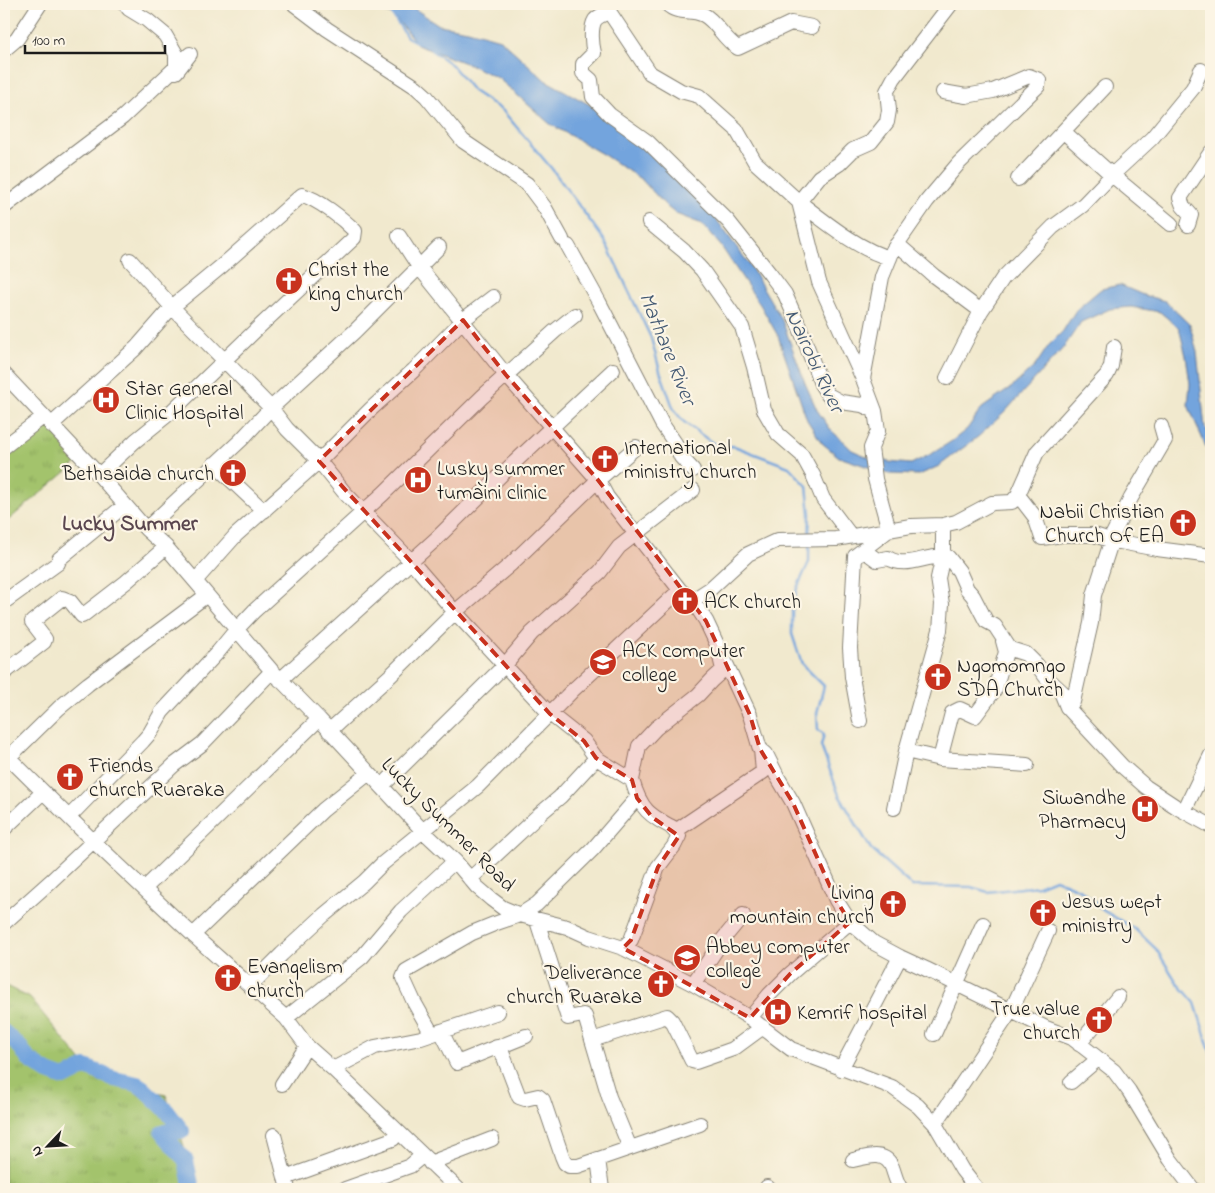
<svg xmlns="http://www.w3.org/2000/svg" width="1215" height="1193" font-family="'Indie Flower',sans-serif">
<defs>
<pattern id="grass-tufts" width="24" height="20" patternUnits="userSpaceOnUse" patternTransform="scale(1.25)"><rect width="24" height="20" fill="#a3c36c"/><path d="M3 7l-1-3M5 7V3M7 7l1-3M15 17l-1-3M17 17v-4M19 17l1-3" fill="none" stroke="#8ca75d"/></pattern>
</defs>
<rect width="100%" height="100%" fill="#fcf5e5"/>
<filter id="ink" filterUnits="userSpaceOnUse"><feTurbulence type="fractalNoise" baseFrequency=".02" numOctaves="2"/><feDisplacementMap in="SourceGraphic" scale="10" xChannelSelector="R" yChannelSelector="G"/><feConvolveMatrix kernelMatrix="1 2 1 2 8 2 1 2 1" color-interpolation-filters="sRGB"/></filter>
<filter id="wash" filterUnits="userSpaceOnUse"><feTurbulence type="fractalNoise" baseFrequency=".0096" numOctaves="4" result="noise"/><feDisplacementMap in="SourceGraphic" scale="20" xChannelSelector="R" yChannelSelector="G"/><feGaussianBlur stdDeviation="1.12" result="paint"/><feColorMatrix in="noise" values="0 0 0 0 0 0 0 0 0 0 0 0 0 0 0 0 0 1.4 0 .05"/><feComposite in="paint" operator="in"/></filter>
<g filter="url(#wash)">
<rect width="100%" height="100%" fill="#f1e9ce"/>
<!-- built -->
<path fill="#f7cfd4" d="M776,992L798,1006L781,1031L759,1019Z"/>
<!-- grass -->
<path fill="url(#grass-tufts)" stroke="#607044" d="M41,418L79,461L6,522L4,519V449Z
M4,985L30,998L97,1080L166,1095L199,1189H4Z"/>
<!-- water -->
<path fill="#73a4dd" stroke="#48607c" d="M368,4L409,5L439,25L468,30L500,39L545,80L599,110L661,160L716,219L749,264L782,320L805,383L817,410L831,430L852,450L868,457L889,462L911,464L933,453L952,441L967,429L982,408L1012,387L1035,366L1049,345L1063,331L1076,310L1101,289L1120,285L1143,295L1165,301L1190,325L1197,352L1205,428L1211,433V452L1206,447L1188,405L1190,384L1186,356L1179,328L1160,312L1131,307L1110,309L1081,322L1064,347L1004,413L979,436L939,466L919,475L889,474L839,457L822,443L807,420L778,336L761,306L721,246L702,224L676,214L667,207L642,180L604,155L550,124L498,78L468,64L419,46L393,15L376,9Z"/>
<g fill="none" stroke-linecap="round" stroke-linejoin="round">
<!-- stream -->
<path stroke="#73a4dd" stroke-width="2.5" d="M392,14L407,37L418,43
M431,50L452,65L473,91L503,111L552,169L605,241L651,338L660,371L674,410L684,422L718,447L734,446L789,467L807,486L810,514L809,535
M809,543V562L797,588L792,611V634L802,664L824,686L817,713L818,730L824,734L821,746L839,795L871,849L912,886L971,887L988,892L1038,886L1055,879L1081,890L1104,911L1135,929L1156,949L1176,981L1195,1003L1211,1054"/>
<!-- river -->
<path stroke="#73a4dd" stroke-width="16" d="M4,1032L21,1048L28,1059L48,1072L64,1078L86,1067L114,1079L137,1084L143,1088L167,1111L182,1131L162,1132L186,1161L192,1189"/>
</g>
</g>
<g filter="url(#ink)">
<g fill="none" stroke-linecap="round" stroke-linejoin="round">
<!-- minor casing -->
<g stroke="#868275" stroke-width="16">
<path id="minor" d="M125,4L129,9L147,20L165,35L176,54V71
M294,4L327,29L416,87L426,96L463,141L527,184L545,208L562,239
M604,4L650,73L681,91L699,96L736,129L755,162L799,202L819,282L863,379L875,411L878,431L871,448L875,479L889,530L855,556L866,552L877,560L888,558C908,570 927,553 948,557L959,571L967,589L973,596L986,621L995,626L1010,649L1026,654L1037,665L1046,677L1073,702L1061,692L1067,707L1122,766L1146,787L1178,808L1211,826
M667,4C678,15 690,8 704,15C716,21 724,40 738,48L791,23L812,27
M609,12C604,14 598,16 595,20C590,28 592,45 594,53L583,64V73L591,80L593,97L610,115L648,142L728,221L770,274L785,294L800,328L821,384L828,395L841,402L862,405L875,411
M4,50L17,39L40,4
M1064,132L1112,175L1171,224
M1018,179L1105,87
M4,207L123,117L190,54L176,72
M649,222L684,251L702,270L742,327L754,367L764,410L778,434L802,455L813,475L823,499L851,536
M1188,225L1191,215L1183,206L1180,198L1211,152
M399,236L419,267L506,375L598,480L607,497L680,590
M896,245L903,249L934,276L981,311
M568,246L599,302L662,424L675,443L681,457L693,470
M890,258C860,251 823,220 799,202L819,177L839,164L853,150L871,142L887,122L889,110L887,91L894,78L951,4
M130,260L172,307L271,408L287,429L319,461L344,492L411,561L455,612L550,714L584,741L596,758L632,780C641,811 649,815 677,830L670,826L679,836L674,846L658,867L631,940L623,948
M4,374L99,475L146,529L166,547L272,671L319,719L423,831L455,861L477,887L491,899L503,908L520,915L567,927L589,937L623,948L693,984L750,1018L791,1049L892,1087L918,1106L935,1124L962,1170L977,1189
M947,378L981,311L1003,278L1053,227L1083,205L1112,175L1152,138L1193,88L1201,70
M863,379L882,277L893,250L927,201L959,163L1038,86L1039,80L1029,76L993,91L966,96L943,92
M51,425L136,348L172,307L223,265L302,195C318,199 343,219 355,231L354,238L260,326L171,412L135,441L99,475
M4,447L43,417
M214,464L264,511
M1018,495L1037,452L1107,375L1111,366L1114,347
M943,525V556L938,578L942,604L940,630L906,751L940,759L1027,765
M146,529L241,440L271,408L355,331L439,247
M855,556L850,648L852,677L860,721
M195,581L236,535L319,461L371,409L414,370L463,320L493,297
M693,600L710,589L748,554L778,540L836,539L911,526L943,525L956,522L992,503L1012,502L1018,495L1035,517L1042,538L1062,535H1094L1110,540L1157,549L1211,556
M4,602L58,563L59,559L125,505
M4,673L44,642L45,639L32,622L62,598L70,601L82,616L126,582L166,547
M280,680L436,539L502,474L613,370
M1073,702L1091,623L1094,595L1114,533L1110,540L1131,498L1165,440L1161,426
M329,731L391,675L455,612L511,564L598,480L636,447
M4,753L93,841L193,935L286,1018L307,1046L333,1069L458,1189
M8,758L59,708L88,684L207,595
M940,759L952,713L960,709L975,716L995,689L1006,652L1003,641
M632,780L639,746L656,728L698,695L712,680L723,670L720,657
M382,786L505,665L532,633L600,572L619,547L693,490
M894,808L906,751
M1184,811L1211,755
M69,817L143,741L150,733L162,712L218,652L236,630L254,611L383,494L482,397L555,331L575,315
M4,829L43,792
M677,830L763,772L761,749
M470,879L541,813L560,797L596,758
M144,889L319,719
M4,923L51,881L174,765L202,744L272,671
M538,924L568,1018L583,1015L585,1016L609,1097L630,1148
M193,935L323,810L369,773
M693,984L724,938L743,915
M250,986L282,954L324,915L364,882L382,864L478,786L572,691L680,590L693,601L706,621L750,715L760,749L766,754L777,776L793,803L836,900L850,922L874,943L900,957L926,969L1046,1028L1072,1038L1090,1052L1114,1071L1129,1091L1170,1159L1193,1189
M286,1018L362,957L401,911L455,861
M750,1018L769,995L790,974L850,922
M441,1031L457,1063L497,1047H500L519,1097L525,1099L538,1096L543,1100L562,1156L565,1163L569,1166H578L700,1124
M432,1034L414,1002L403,978L406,971L472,933L494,924L520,915L537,904L593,849L637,798
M934,1034L983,924
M592,1040L667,1016L672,1021L692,1061L696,1062L733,1049L763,1027
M1079,1044L1118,997
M499,1047L526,1036
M333,1069L375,1047L421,1038L498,1012
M841,1069L900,957
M1071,1082L1098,1059
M282,1084L307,1046
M935,1124L1011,1011L1048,931
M274,1135L288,1189
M598,1159L602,1189
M853,1160C867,1157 885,1150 892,1167C895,1175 896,1182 901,1189
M430,1163L492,1139
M285,1178L393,1139
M767,1187L769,1189
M345,1189L410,1166L422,1156"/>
</g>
<!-- minor -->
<use href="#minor" stroke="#fff" stroke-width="14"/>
</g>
</g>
<!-- marked area -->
<path fill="#c8321e" fill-opacity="0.2" stroke="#c8321e" stroke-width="4" stroke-dasharray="10 6" stroke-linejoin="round" d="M463,320L506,375L598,480L706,621L750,715L760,749L793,803L836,900L850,922L790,974L750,1018L623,948L631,940L658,867L679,836L652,817L637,798L632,780L596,758L584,741L550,714L319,461Z"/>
<!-- icons -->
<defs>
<g id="church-disc" transform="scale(1.4375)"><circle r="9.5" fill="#c8321e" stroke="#fcf5e5"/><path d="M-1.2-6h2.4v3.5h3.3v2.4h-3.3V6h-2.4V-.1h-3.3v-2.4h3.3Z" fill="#fff"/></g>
<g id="hospital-disc" transform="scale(1.4375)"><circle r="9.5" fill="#c8321e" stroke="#fcf5e5"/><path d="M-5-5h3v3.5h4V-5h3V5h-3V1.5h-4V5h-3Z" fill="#fff"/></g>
<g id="university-disc" transform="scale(1.4375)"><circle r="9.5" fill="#c8321e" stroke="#fcf5e5"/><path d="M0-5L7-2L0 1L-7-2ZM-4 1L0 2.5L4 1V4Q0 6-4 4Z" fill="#fff"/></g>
</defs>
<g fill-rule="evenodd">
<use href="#church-disc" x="289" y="281"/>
<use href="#hospital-disc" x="106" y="400"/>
<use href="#church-disc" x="605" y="459"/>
<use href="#church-disc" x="233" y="473"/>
<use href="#hospital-disc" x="418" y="480"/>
<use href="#church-disc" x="1183" y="523"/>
<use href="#church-disc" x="685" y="601"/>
<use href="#university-disc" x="603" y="662"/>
<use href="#church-disc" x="938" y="677"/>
<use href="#church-disc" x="70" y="777"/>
<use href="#hospital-disc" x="1145" y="809"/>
<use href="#church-disc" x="893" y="904"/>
<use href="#church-disc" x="1043" y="913"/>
<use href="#university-disc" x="687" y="958"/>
<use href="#church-disc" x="228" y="978"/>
<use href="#church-disc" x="661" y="984"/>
<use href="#hospital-disc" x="778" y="1012"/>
<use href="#church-disc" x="1099" y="1020"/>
</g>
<g text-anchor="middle" stroke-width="4.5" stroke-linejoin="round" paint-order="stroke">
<!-- poi labels -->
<g font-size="21" fill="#1c1c1c" stroke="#fcf5e5" text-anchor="start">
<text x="308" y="276">Christ the<tspan x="308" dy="24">king church</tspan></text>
<text x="125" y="395">Star General<tspan x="125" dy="24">Clinic Hospital</tspan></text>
<text x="624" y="454">International<tspan x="624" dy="24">ministry church</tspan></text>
<text x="437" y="475">Lusky summer<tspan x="437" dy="24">tumaini clinic</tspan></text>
<text x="214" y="480" text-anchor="end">Bethsaida church</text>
<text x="1164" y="518" text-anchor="end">Nabii Christian<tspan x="1164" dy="24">Church Of EA</tspan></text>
<text x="704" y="608">ACK church</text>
<text x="622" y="657">ACK computer<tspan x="622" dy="24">college</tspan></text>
<text x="957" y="672">Ngomomngo<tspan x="957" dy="24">SDA Church</tspan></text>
<text x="89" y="772">Friends<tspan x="89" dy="24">church Ruaraka</tspan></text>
<text x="1126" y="804" text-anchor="end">Siwandhe<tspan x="1126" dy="24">Pharmacy</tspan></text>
<text x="874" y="899" text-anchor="end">Living<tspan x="874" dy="24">mountain church</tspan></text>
<text x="1062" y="908">Jesus wept<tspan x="1062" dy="24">ministry</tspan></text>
<text x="706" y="953">Abbey computer<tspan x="706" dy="24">college</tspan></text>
<text x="247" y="973">Evangelism<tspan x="247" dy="24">church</tspan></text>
<text x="642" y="979" text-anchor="end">Deliverance<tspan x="642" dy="24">church Ruaraka</tspan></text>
<text x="1080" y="1015" text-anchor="end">True value<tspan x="1080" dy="24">church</tspan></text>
<text x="797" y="1019">Kemrif hospital</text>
</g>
<!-- street labels -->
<g font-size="21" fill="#1c1c1c" stroke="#fcf5e5">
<text transform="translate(449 824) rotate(45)" y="7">Lucky Summer Road</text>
</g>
<!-- water labels -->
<g font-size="22" font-style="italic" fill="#435973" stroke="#fcf5e5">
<text transform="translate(669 348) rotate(68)" y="8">Mathare River</text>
<text transform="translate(816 360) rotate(65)" y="8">Nairobi River</text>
</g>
<!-- neighbourhood labels -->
<g font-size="22" font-weight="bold" fill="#59454e" stroke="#fcf5e5">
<text x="130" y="530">Lucky Summer</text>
</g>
</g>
<!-- margin -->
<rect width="1215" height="1193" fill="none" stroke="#fcf5e5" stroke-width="20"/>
<!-- north arrow -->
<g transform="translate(48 1146) rotate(245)" stroke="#fcf5e5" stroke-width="4" paint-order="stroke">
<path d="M0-4L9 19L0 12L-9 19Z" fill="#1c1c1c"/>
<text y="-8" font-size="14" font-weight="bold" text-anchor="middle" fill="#1c1c1c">N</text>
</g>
<!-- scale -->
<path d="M25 45v8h140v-8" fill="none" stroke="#1c1c1c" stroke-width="2.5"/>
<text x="32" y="45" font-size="15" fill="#1c1c1c" stroke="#fcf5e5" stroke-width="4" paint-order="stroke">100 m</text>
</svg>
